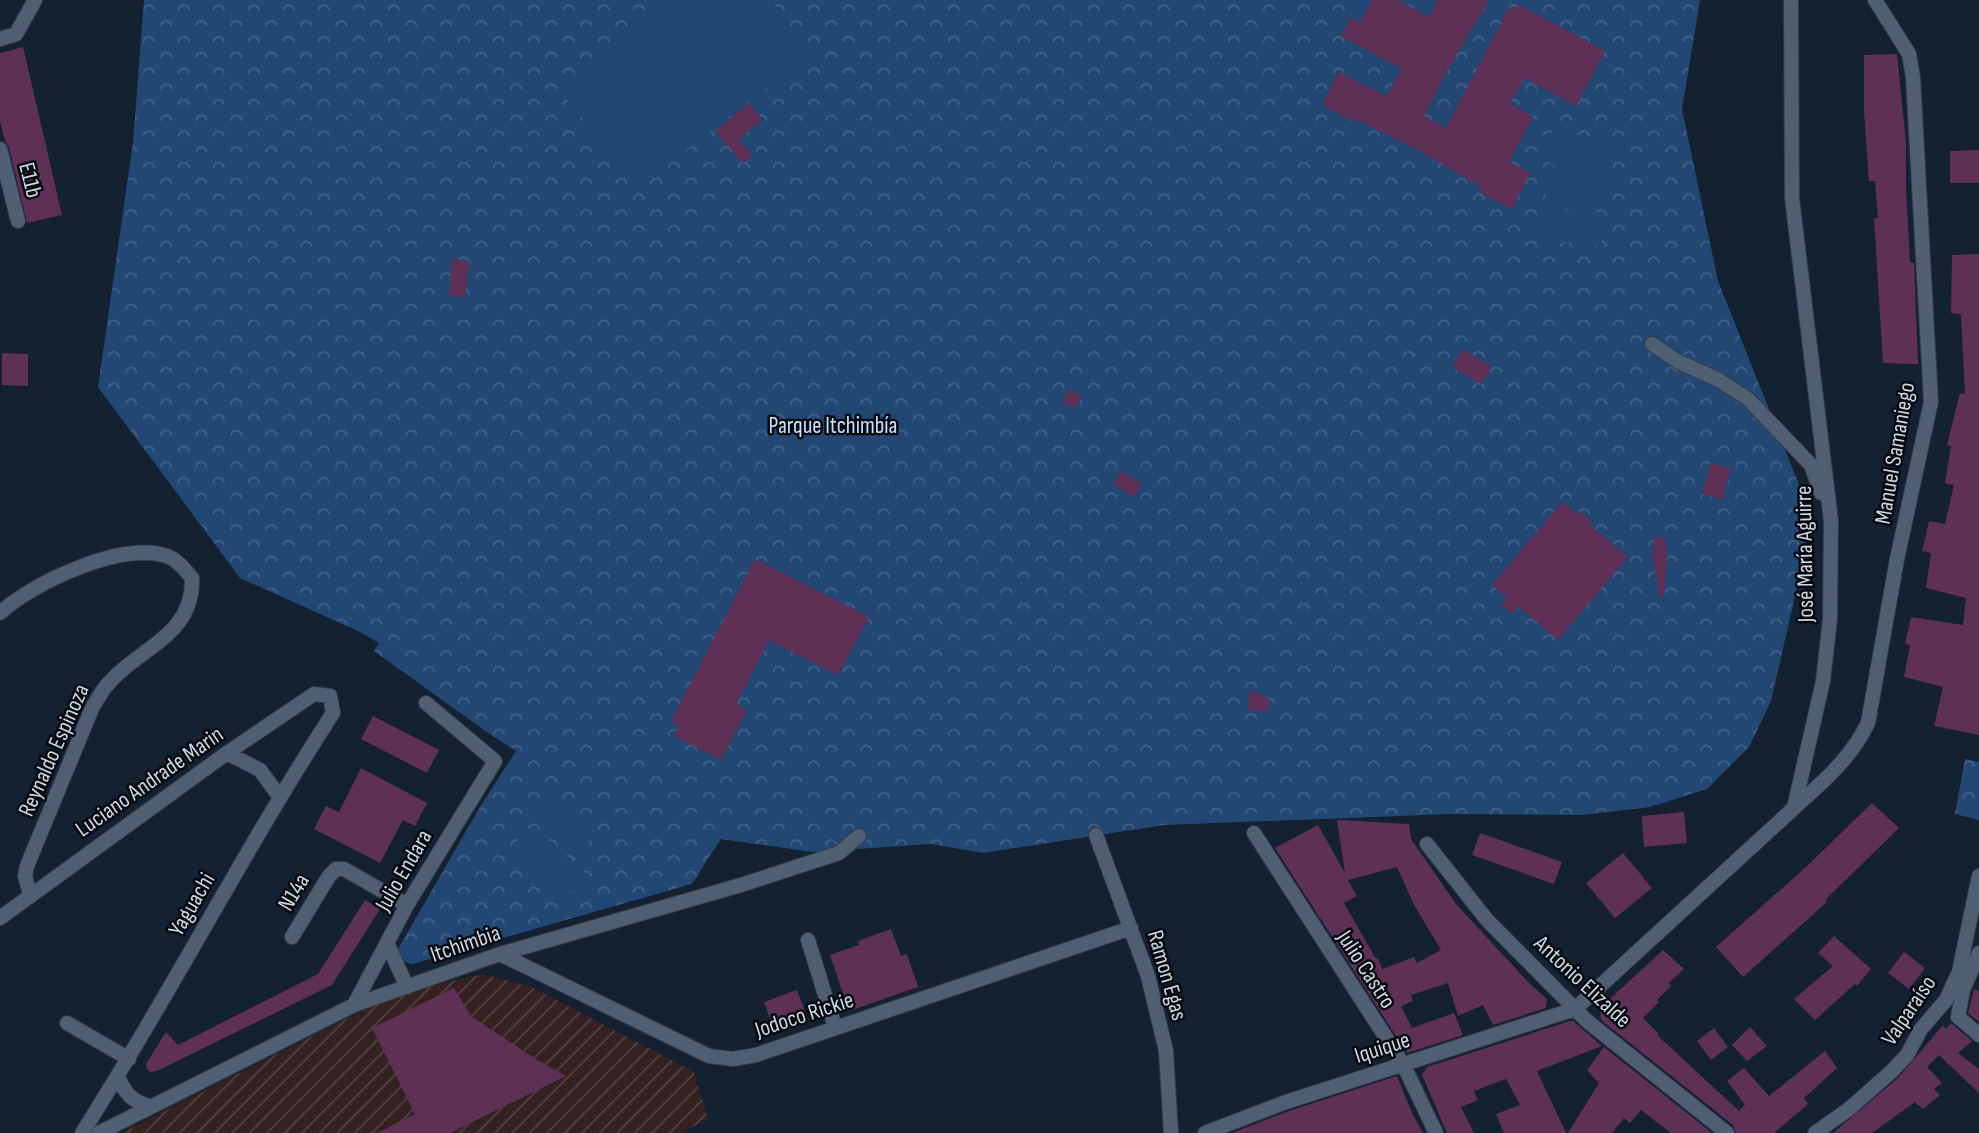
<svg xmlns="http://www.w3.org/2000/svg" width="1979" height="1133" font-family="'Sofia Sans Condensed',sans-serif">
<defs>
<pattern id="industrial-furrows" width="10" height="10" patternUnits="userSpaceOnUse" patternTransform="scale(1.75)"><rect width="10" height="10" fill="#352220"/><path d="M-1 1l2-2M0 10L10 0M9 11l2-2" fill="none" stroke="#514140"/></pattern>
<pattern id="park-crowns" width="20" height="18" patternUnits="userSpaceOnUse" patternTransform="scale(1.75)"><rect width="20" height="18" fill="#224773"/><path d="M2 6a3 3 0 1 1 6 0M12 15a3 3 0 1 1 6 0" fill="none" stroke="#416187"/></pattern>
</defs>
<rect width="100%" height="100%" fill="#142131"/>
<!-- industrial -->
<path fill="url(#industrial-furrows)" d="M483,974L532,987L694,1072L708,1119L680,1133H122L395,994Z"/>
<!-- park -->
<path fill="url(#park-crowns)" d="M144,0H1700L1682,109L1718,281L1801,490L1806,548L1771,701L1749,747L1707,789L1650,807L1582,815L1449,814L1164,825L983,853L931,844L812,852L721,839L692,884L412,964C403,962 399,958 398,949L480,807L516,751L491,735L374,651L379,643L358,631L240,578L98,387L133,142Z
M1965,759L1979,762V820L1955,814Z"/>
<!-- pitch -->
<path fill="#224773" d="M675,0H770L811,52L638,188L560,91Z
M1552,132L1613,139L1609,171L1549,165Z
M1548,170L1609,176L1605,209L1545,202Z
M1544,208L1605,214L1601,246L1541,240Z
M550,799L597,828L582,852L535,823Z
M531,826L588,875L561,906L504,856Z"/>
<!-- building -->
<path fill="#5f3055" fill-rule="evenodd" d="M1372,0H1398L1429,17L1438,0H1489L1448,69L1424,116L1446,128L1509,7L1515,10L1518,4L1605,51L1576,106L1524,78L1511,102L1512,105L1533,116L1509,162L1531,173L1512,209L1479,192L1482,188L1427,155L1356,119L1355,122L1322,105L1339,72L1386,96L1402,69L1341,36L1351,17L1360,22Z
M23,47L62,215L27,223L9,147L5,141L0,121V53Z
M1897,54L1906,143V189L1910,262L1914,263L1918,364L1883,363L1874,218H1878L1875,181H1869L1864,111V55Z
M749,103L762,119L739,139L752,155L742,163L715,131Z
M1979,150V183H1950V151Z
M1979,254V735L1934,726L1943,687L1904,677L1910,645L1905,644L1911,617L1963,625L1966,598L1926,588L1931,553L1922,551L1929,521L1945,524L1954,485L1945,483L1951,446L1947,445L1960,393L1965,394L1961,314L1951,313L1952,255Z
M452,259L469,261L465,297L449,296Z
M1462,349L1492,367L1481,384L1452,367Z
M2,353L28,354V386L2,385Z
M1069,389L1082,396L1075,409L1062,402Z
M1711,463L1731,468L1722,500L1702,494Z
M1121,471L1142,484L1134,497L1113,484Z
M1562,502L1577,514L1580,511L1592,522L1590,525L1628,557L1558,640L1519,607L1513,614L1501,604L1507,597L1492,585Z
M1664,536L1667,556L1664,596H1659L1653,557L1654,539Z
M755,559L869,617L838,675L769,640L736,704L747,710L721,760L674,736L679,725L671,721Z
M1249,690L1270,699L1269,711L1248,710Z
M373,716L439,750L427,773L361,739Z
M361,768L427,803L415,826L403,820L380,863L314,829L326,806L339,812Z
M1872,803L1899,828L1825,900L1827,902L1743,977L1716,947L1806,867Z
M1684,812L1687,843L1644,847L1642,816Z
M1337,820L1409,824L1411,839L1456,904L1529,983L1547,999L1546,1008L1493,1025L1483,1005L1458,1016L1448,983L1411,995L1413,1001L1401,1006L1412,1028L1454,1013L1463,1035L1407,1053L1275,848L1318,825L1345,873ZM1397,867L1413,903L1441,950L1417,963L1414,957L1382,969L1378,958L1376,959L1344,903L1357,896L1348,880Z
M1480,833L1562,862L1554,884L1472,855Z
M1623,853L1652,888L1615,918L1586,883Z
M365,900L380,909L332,985L157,1071L150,1072L147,1069L146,1064L166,1032L178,1045L318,974Z
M891,929L901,956L907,954L918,987L849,1011L830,955L859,945L858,941Z
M1834,936L1871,969L1857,986L1855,984L1815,1020L1794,999L1833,966L1818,953Z
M1663,950L1684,969L1669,983L1671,986L1657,1000L1659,1002L1643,1018L1659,1034L1657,1035L1739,1111L1745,1105L1727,1081L1744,1068L1769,1096L1825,1051L1837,1068L1804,1098L1808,1104L1774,1133H1736L1733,1125L1601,1020L1600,1008Z
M1904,952L1925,968L1909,989L1888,973Z
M454,988L471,1016L534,1058L566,1076L450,1133H377L415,1114L372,1028Z
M1974,989L1979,991V1022L1968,1013Z
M797,990L806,1014L773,1026L764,1002Z
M1570,1021H1573L1602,1046L1537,1071L1566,1133H1504L1496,1114L1520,1105L1506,1079L1474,1091L1478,1100L1461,1107L1474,1133H1447L1422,1075L1427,1067Z
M1951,1023L1972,1041L1958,1053L1979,1069V1093L1939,1055L1927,1067L1942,1083L1934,1089L1940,1095L1923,1109L1915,1102L1872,1133H1833L1898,1078L1943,1025L1946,1029Z
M1750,1027L1767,1046L1747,1061L1732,1045Z
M1714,1028L1728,1047L1711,1060L1697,1041Z
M1604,1047L1712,1133H1671L1641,1110L1630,1123L1624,1118L1612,1133H1568L1599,1083L1587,1070Z
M1397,1076L1412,1113L1423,1133H1232L1289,1111Z"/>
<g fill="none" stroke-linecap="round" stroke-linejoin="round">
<!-- minor casing -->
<g stroke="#333b48" stroke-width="16">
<path id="minor" d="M0,39L16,34L35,0
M0,149L18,221
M1652,344L1677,361L1719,380L1748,399L1811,465L1821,493
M0,613C32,583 125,539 169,557C179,561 185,570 192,578C194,636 138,648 108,684C102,690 98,699 93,706L27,866L25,876L30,894
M227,753L260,770L279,796
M1795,807C1824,781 1851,758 1868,723L1897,559L1931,402L1913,77L1909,54L1875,0
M1254,833L1403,1064L1436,1133
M1096,835L1148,976L1166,1051L1171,1133
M1427,844L1487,920L1587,1021L1727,1133
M0,918L227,753L314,694L330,696L333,713C244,850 170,995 82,1133
M292,937L329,876L336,869H344L407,905
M808,940L835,1027
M388,945L407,987
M1979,953L1963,990L1958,1017L1979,1035
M500,954L709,1056L733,1059L756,1055L1131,928
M354,1005L407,905L495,761L426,703
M67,1023L129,1059
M118,1077C126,1095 132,1101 151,1107
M99,1133L354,1005L500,954L741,885L839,853L859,836
M1205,1133L1286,1102L1575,1009L1794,808L1823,681L1830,619L1831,521L1792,198L1791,0
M1815,1133L1849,1109L1892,1071L1907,1055L1921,1029L1946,1000L1959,972L1979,876"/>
</g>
<!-- minor -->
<use href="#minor" stroke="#4f5f71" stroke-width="14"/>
</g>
<g text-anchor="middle" stroke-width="5" stroke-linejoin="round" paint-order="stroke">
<!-- street labels -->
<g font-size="23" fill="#ced7e2" stroke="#050a11">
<text transform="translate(31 180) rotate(76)" y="8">E11b</text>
<text transform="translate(1894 453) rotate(-80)" y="8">Manuel Samaniego</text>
<text transform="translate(1804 554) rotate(-91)" y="8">José María Aguirre</text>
<text transform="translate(53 750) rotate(-66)" y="8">Reynaldo Espinoza</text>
<text transform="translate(149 781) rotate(-35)" y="8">Luciano Andrade Marin</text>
<text transform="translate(403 870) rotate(-60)" y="8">Julio Endara</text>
<text transform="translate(293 892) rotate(-59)" y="8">N14a</text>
<text transform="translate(191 904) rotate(-60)" y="8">Yaguachi</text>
<text transform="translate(465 943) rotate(-19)" y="8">Itchimbia</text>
<text transform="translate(1367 969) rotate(57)" y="8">Julio Castro</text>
<text transform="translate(1168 975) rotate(74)" y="8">Ramon Egas</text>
<text transform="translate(1583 981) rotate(43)" y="8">Antonio Elizalde</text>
<text transform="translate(1908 1010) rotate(-56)" y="8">Valparaíso</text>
<text transform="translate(804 1014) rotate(-18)" y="8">Jodoco Rickie</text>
<text transform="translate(1382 1047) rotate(-18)" y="8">Iquique</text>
</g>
<!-- park labels -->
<g font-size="23" fill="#cbe2ff" stroke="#050a11">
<text x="833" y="433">Parque Itchimbía</text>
</g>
</g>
</svg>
